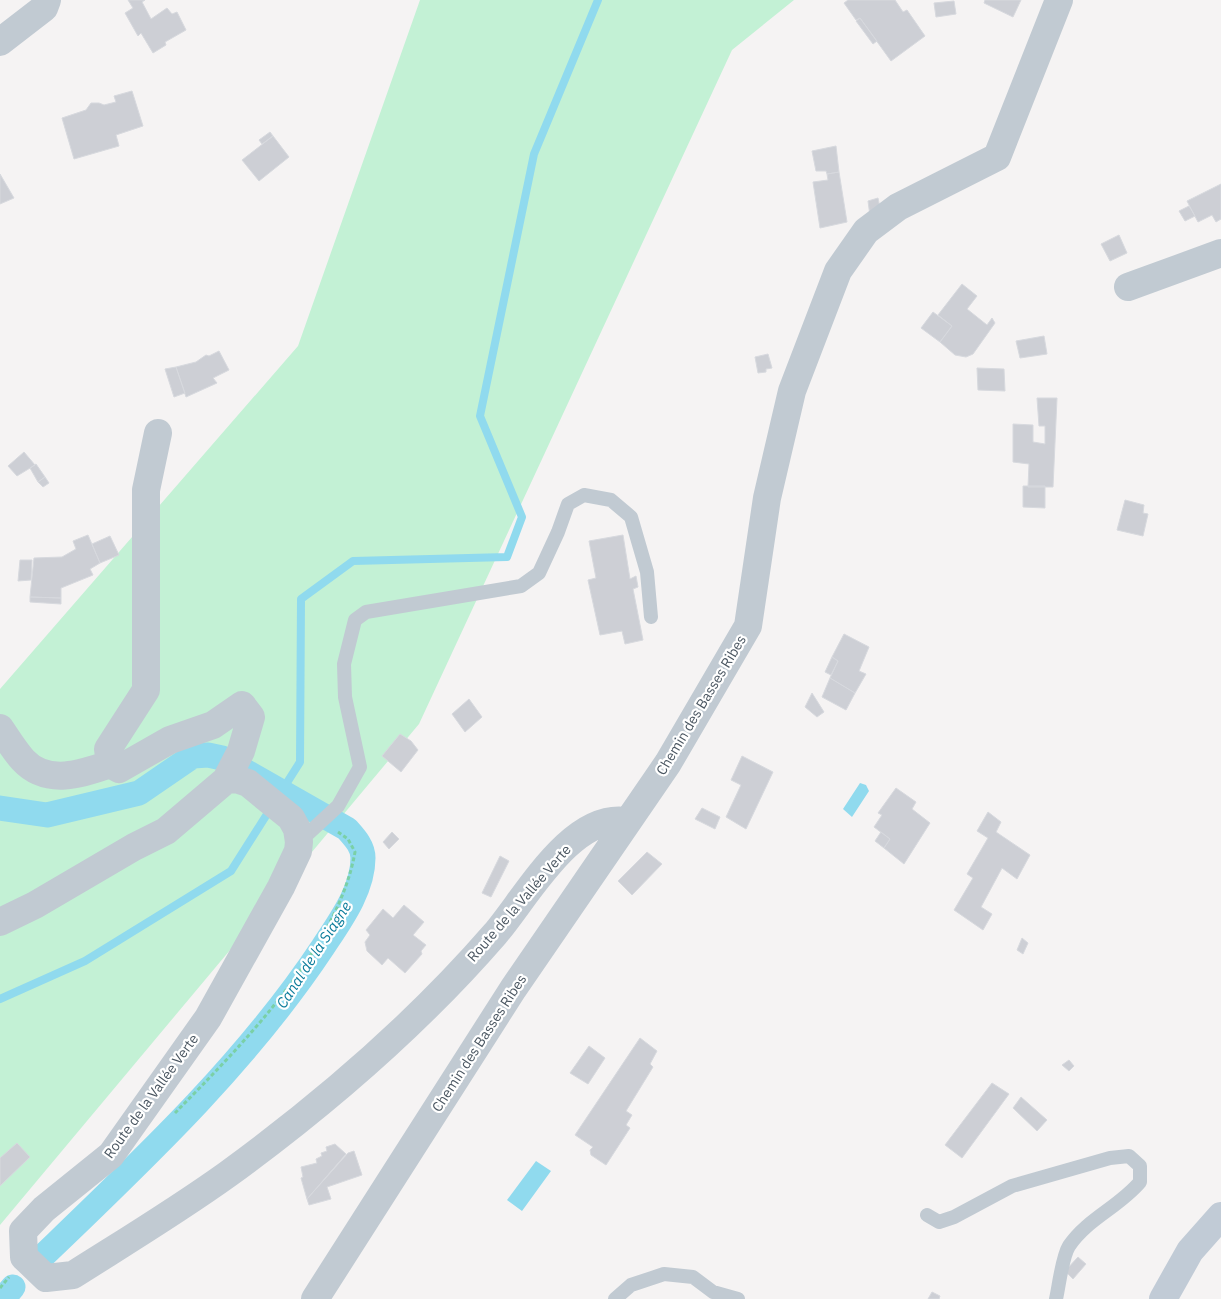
<svg xmlns="http://www.w3.org/2000/svg" width="1221" height="1299" font-family="'IBM Plex Sans',sans-serif">
<rect width="100%" height="100%" fill="#f5f3f3"/>
<!-- green -->
<path fill="#c3f1d5" d="M420,0H794L732,50L419,724L0,1225V689L298,346Z"/>
<!-- water -->
<path fill="#90daee" d="M860,783L866,785L869,791L852,817L843,809Z
M536,1161L551,1171L522,1211L507,1200Z"/>
<g fill="none" stroke-linecap="round" stroke-linejoin="round">
<!-- stream -->
<path stroke="#90daee" stroke-width="8" d="M0,999L85,961L231,871L300,762L301,599L353,561L507,557L522,517L480,416L534,154L598,0"/>
<!-- canal -->
<path stroke="#90daee" stroke-width="25" d="M0,808L47,815L139,793L193,756L208,755L222,758L347,829C354,837 363,846 363,858C363,890 340,921 323,947C246,1063 144,1159 44,1255
M3,1299L13,1287"/>
</g>
<!-- building -->
<path fill="#cdcfd5" stroke="#d7d9de" d="M128,0H145L142,2L151,19L167,8L172,14L177,12L186,30L165,42L166,45L153,53L141,33L138,36L125,13L133,8Z
M848,0H895L903,12L907,10L925,36L891,61L860,18L856,20L844,3Z
M985,0H1021L1013,17L984,3Z
M954,1L956,14L936,17L934,3Z
M860,18L877,41L873,44L856,21Z
M132,91L143,126L116,135L119,146L74,159L62,118L86,110L91,103H99L104,105L116,102L114,96Z
M270,132L273,136L262,144L259,140Z
M273,136L289,157L259,181L242,160Z
M836,146L839,172L827,174L826,171H816L812,151Z
M839,172L847,222L820,228L813,182L828,180L827,174Z
M0,174L14,198L0,204Z
M1221,184V219L1216,222L1212,215L1198,222L1187,201Z
M878,198L881,213L870,216L868,201Z
M1189,206L1195,216L1185,221L1179,211Z
M1119,235L1127,253L1110,261L1101,244Z
M962,284L977,296L967,309L987,325L992,318L995,323L973,354L966,357L955,355L940,342L952,326L938,315Z
M933,312L952,326L940,342L921,328Z
M1044,336L1047,354L1020,358L1016,341Z
M219,351L229,370L213,378L217,383L186,397L176,367L196,362L206,355L209,356Z
M768,354L772,368L766,369V372L758,373L755,357Z
M176,367L185,393L174,397L165,369Z
M977,368L1004,369L1005,391L978,390Z
M1037,398H1057L1053,487H1028L1029,464L1013,462V424L1033,425V442L1045,444V426H1039Z
M24,452L35,465L17,476L8,466Z
M36,464L45,477L38,482L30,468Z
M45,477L49,483L43,487L38,482Z
M1023,486H1045V508L1023,507Z
M1125,500L1144,505L1143,513L1148,514L1143,536L1117,530Z
M88,535L100,563L90,569L93,575L61,588V598L30,597L34,558L62,557L76,549L73,541Z
M623,535L630,579L636,576L638,587L633,589L643,640L625,644L622,631L600,635L588,580L596,578L589,541Z
M110,536L119,555L100,563L92,544Z
M20,560H32L31,580L18,581Z
M30,597L61,598V604L30,602Z
M844,634L869,647L859,671L866,674L855,693L830,678L838,661L832,657Z
M832,657L838,661L831,675L825,672Z
M830,678L855,693L846,710L822,697Z
M812,693L824,712L817,717L805,707Z
M469,699L482,717L465,732L452,714Z
M400,734L411,741L418,750L401,772L382,756Z
M742,756L773,772L746,829L726,817L741,785L731,780Z
M896,788L916,802L912,809L930,823L904,864L884,848L890,839L874,827L882,815L878,813Z
M702,808L720,817L715,829L695,819Z
M988,812L1001,822L996,832L1030,855L1017,879L1002,868L981,907L992,914L983,930L954,910L973,878L967,874L988,838L977,831Z
M392,832L399,839L389,849L383,842Z
M881,832L890,839L884,848L875,841Z
M647,852L662,864L632,895L618,881Z
M500,856L509,861L491,897L482,893Z
M404,905L424,922L413,935L426,945L421,951L422,954L405,973L388,958L382,965L367,951L365,942L370,935L366,930L383,909L393,918Z
M1022,938L1028,943L1023,954L1017,950Z
M640,1038L657,1051L650,1064L653,1067L626,1111L632,1115L626,1125L630,1128L606,1165L591,1155L590,1150L593,1147L575,1135Z
M589,1046L605,1058L588,1084L570,1073Z
M1069,1060L1074,1066L1069,1071L1062,1065Z
M992,1083L1009,1094L962,1158L945,1145Z
M1021,1097L1047,1120L1037,1131L1013,1108Z
M17,1143L30,1157L0,1186V1158Z
M335,1144L346,1154L307,1199L301,1178L303,1177L301,1167L317,1163L316,1159L322,1156L321,1153L327,1151L326,1147Z
M354,1151L362,1175L327,1187L331,1199L309,1205L307,1199L348,1153Z
M1078,1257L1086,1264L1073,1279L1065,1271Z
M932,1292L940,1296L939,1299H928Z"/>
<g fill="none" stroke-linecap="round" stroke-linejoin="round">
<!-- path -->
<path stroke="#7ad0a6" stroke-width="3" stroke-dasharray="4 2.5" stroke-linecap="butt" d="M175,1113C242,1045 338,948 355,852L348,839L338,832
M0,1288L9,1277"/>
<!-- service -->
<path stroke="#c1cad2" stroke-width="14" d="M299,842L338,806L360,767L345,697L344,664L355,620L366,612L521,586L539,573L558,532L568,504L584,495L611,500L631,517L647,572L651,617
M927,1215L939,1222L954,1217L1012,1186L1110,1158L1129,1156L1140,1166V1182C1119,1207 1087,1219 1069,1246C1062,1257 1059,1286 1056,1299
M615,1299L631,1285L664,1274L693,1277L713,1292L738,1299"/>
<!-- minor -->
<path stroke="#c1cad2" stroke-width="28" d="M0,42L44,8L47,0
M1128,287L1221,253
M158,433L146,490V690L108,749L110,764L119,769L170,740L213,725L242,705L251,717L241,751L226,780
M0,728C7,738 14,750 23,760C47,786 82,774 110,764
M0,922L35,905L134,847L166,831L226,780L236,779L248,783L291,818L297,829L299,842L298,851L281,887L208,1018L111,1155L44,1209L23,1231L24,1257L46,1278L73,1275C125,1242 178,1210 228,1174C324,1104 417,1024 495,934C526,898 571,813 626,821
M315,1299L513,989L668,763L748,626L767,498L792,391L838,271L866,231L898,207L997,157L1059,0"/>
<!-- secondary -->
<path stroke="#c1cbd6" stroke-width="28" d="M1163,1299L1190,1251L1221,1216"/>
</g>
<g text-anchor="middle" stroke-width="4.5" stroke-linejoin="round" paint-order="stroke">
<!-- street labels -->
<g font-size="14" fill="#4a5661" stroke="#fff">
<text transform="translate(701 705) rotate(-59)" y="5">Chemin des Basses Ribes</text>
<text transform="translate(519 903) rotate(-49)" y="5">Route de la Vallée Verte</text>
<text transform="translate(479 1043) rotate(-57)" y="5">Chemin des Basses Ribes</text>
<text transform="translate(151 1096) rotate(-54)" y="5">Route de la Vallée Verte</text>
</g>
<!-- water labels -->
<g font-size="15" font-style="italic" fill="#0c7c9b" stroke="#fff">
<text transform="translate(314 955) rotate(-57)" y="5">Canal de la Siagne</text>
</g>
</g>
</svg>
